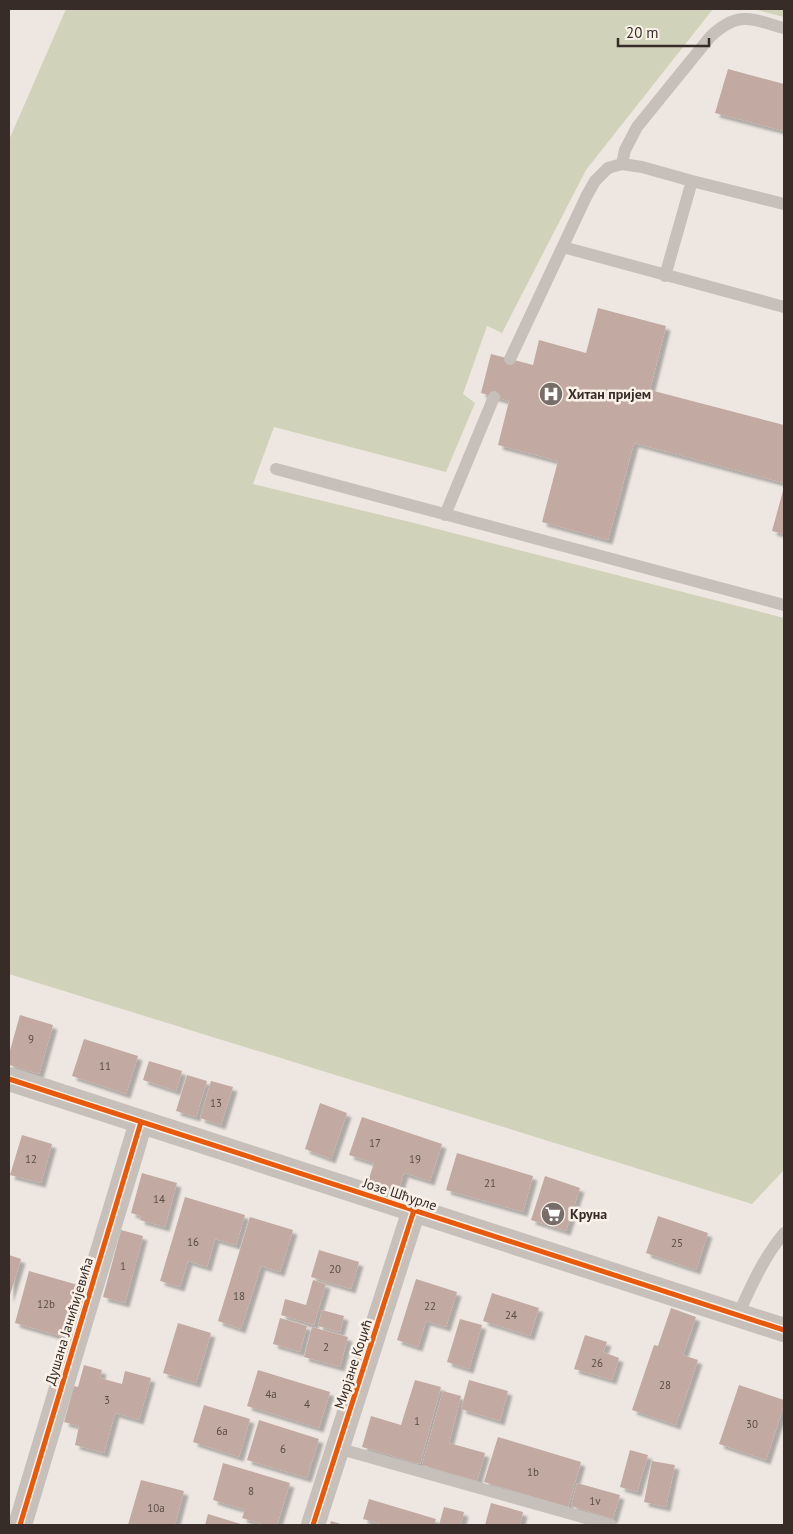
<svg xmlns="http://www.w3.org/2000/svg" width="793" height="1534" font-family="'PT Sans',sans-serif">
<defs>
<filter id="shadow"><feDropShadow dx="4.5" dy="4.5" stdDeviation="1" flood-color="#0004"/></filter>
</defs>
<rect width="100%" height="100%" fill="#eee7e1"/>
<!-- green -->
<path fill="#d0d3ba" d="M66,9H713L586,170L502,333L487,326L463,394L475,403L446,472L274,427L253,484L414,523L784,618V1170L752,1204L9,974V140Z
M754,9H784V17Z"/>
<!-- building -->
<path fill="#c2aaa2" filter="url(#shadow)" d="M728,69L784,84V131L715,113Z
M598,308L666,326L650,390L784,425V483L634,443L608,540L542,522L558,461L498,445L509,401L481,393L491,354L533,365L539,340L586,353Z
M784,487V534L772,531Z
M20,1015L53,1025L39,1074L9,1065V1054Z
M84,1039L138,1056L126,1094L72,1076Z
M149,1061L182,1071L176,1091L143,1080Z
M187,1075L207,1081L196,1117L176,1111Z
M211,1081L233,1087L221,1125L200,1118Z
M320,1103L347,1113L331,1159L305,1149Z
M362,1117L442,1144L430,1181L404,1173L398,1192L368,1181L374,1163L349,1155Z
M22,1135L52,1144L41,1183L10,1175Z
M457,1153L533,1176L523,1212L446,1190Z
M142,1173L177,1183L165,1227L140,1220L141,1216L131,1213Z
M545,1176L580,1188L566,1231L531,1220Z
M185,1197L245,1215L236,1245L215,1239L207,1267L188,1261L180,1287L160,1281Z
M658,1216L708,1233L696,1270L646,1253Z
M250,1217L293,1230L280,1272L261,1266L241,1329L218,1321Z
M121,1230L143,1236L125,1303L103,1297Z
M319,1250L359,1262L351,1289L311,1277Z
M9,1255L21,1259L9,1298Z
M29,1271L78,1285L63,1337L15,1323Z
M416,1279L457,1292L446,1327L426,1321L418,1347L397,1340Z
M313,1280L326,1284L314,1325L281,1315L285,1299L306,1305Z
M492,1293L539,1308L530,1336L483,1321Z
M671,1308L696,1317L683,1355L698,1360L676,1425L632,1410L654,1345L658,1346Z
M322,1310L344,1316L340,1332L318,1326Z
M280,1318L307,1326L300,1352L273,1344Z
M460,1319L482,1325L469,1369L447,1362Z
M178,1323L211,1333L196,1383L163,1373Z
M312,1327L348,1337L340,1367L304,1357Z
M585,1335L607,1342L603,1352L619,1358L612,1380L574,1369Z
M84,1365L102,1370L100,1378L122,1384L125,1371L151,1378L139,1420L115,1413L104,1453L75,1445L79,1426L64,1422L74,1386L78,1387Z
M258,1370L330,1392L319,1428L247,1406Z
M415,1380L441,1387L420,1464L362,1447L371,1416L401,1425Z
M469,1380L508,1391L500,1421L461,1409Z
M739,1385L784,1400V1405L766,1460L719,1444Z
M443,1391L461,1396L449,1443L485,1453L477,1481L422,1465Z
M204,1405L250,1419L239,1457L193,1442Z
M259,1420L319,1439L307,1478L247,1460Z
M498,1437L581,1462L568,1507L484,1482Z
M630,1450L648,1455L637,1492L620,1487Z
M652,1461L675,1465L666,1507L644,1502Z
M223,1463L290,1483L277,1525H265L242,1518L245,1510L213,1500Z
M141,1480L184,1491L175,1525H128Z
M577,1483L620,1495L613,1519L571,1506Z
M369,1499L436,1519L434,1525H384L363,1519Z
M491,1503L523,1512L520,1525H485Z
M444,1507L464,1512L461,1525H439Z
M208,1514L244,1525H205Z
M331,1521L344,1525H330Z"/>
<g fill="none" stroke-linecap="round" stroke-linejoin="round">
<!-- lane -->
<path stroke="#c6bfba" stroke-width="12" d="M622,164L625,150L637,127L710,37C738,10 751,19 784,28
M563,247L784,307
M665,276L692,181
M510,359L586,197L595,181L608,168L622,164L642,167L692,181L784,204
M276,469L784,605
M445,515L494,397
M738,1315C751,1286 764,1257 784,1233
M337,1448L611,1525"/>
<!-- street -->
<path stroke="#c6bfba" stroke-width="24" d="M9,1079L784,1330
M20,1525L141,1122
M313,1525L414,1210"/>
<!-- cycleway casing -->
<g stroke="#faf1e8" stroke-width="8">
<path id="cycleway" d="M9,1079L784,1330
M20,1525L141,1122
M313,1525L414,1210"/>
</g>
<!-- cycleway -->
<use href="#cycleway" stroke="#e8590c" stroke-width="5"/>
</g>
<!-- icons -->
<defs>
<g id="hospital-disc" transform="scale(1.25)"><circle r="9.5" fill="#786d69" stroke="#faf1e8"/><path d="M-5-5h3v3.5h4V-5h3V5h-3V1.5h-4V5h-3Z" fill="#fff"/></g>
<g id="supermarket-disc" transform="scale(1.25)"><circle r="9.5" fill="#786d69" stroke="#faf1e8"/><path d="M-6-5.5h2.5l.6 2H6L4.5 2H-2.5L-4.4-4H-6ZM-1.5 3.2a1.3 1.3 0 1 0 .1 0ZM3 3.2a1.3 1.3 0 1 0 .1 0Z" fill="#fff"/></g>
</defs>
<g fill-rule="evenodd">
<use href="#hospital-disc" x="551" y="394"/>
<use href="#supermarket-disc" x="553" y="1214"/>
</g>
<g text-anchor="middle" stroke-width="5" stroke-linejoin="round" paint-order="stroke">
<!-- number labels -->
<g font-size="11" fill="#5a4c46">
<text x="31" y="1043">9</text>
<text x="105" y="1070">11</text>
<text x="216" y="1107">13</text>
<text x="375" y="1147">17</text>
<text x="31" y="1163">12</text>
<text x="415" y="1163">19</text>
<text x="490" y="1187">21</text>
<text x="159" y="1203">14</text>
<text x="193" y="1246">16</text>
<text x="677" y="1247">25</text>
<text x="123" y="1270">1</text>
<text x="335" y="1273">20</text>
<text x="239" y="1300">18</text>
<text x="46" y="1308">12b</text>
<text x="430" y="1310">22</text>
<text x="511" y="1319">24</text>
<text x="326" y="1351">2</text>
<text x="597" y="1367">26</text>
<text x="665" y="1389">28</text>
<text x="271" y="1398">4a</text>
<text x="107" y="1404">3</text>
<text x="307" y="1408">4</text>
<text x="417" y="1425">1</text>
<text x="752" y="1428">30</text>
<text x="222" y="1435">6a</text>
<text x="283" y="1453">6</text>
<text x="533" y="1476">1b</text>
<text x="251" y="1495">8</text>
<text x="595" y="1505">1v</text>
<text x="156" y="1512">10a</text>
</g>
<!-- poi labels -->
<g font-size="14" font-weight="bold" fill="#382c28" stroke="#faf1e8" text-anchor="start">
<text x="568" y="399">Хитан пријем</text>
<text x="570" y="1219">Круна</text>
</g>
<!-- street labels -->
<g font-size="14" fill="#382c28" stroke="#faf1e8">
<text transform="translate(400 1194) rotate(18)" y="5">Јозе Шћурле</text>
<text transform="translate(69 1321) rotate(-73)" y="5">Душана Јанићијевића</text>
<text transform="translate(353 1364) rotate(-72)" y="5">Мирјане Коџић</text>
</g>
</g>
<!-- border -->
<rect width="793" height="1534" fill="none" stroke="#382c28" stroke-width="20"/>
<!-- scale -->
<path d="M618 38v8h91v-8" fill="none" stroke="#382c28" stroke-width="2.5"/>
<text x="626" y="38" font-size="15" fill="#382c28" stroke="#faf1e8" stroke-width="4" paint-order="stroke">20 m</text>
</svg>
